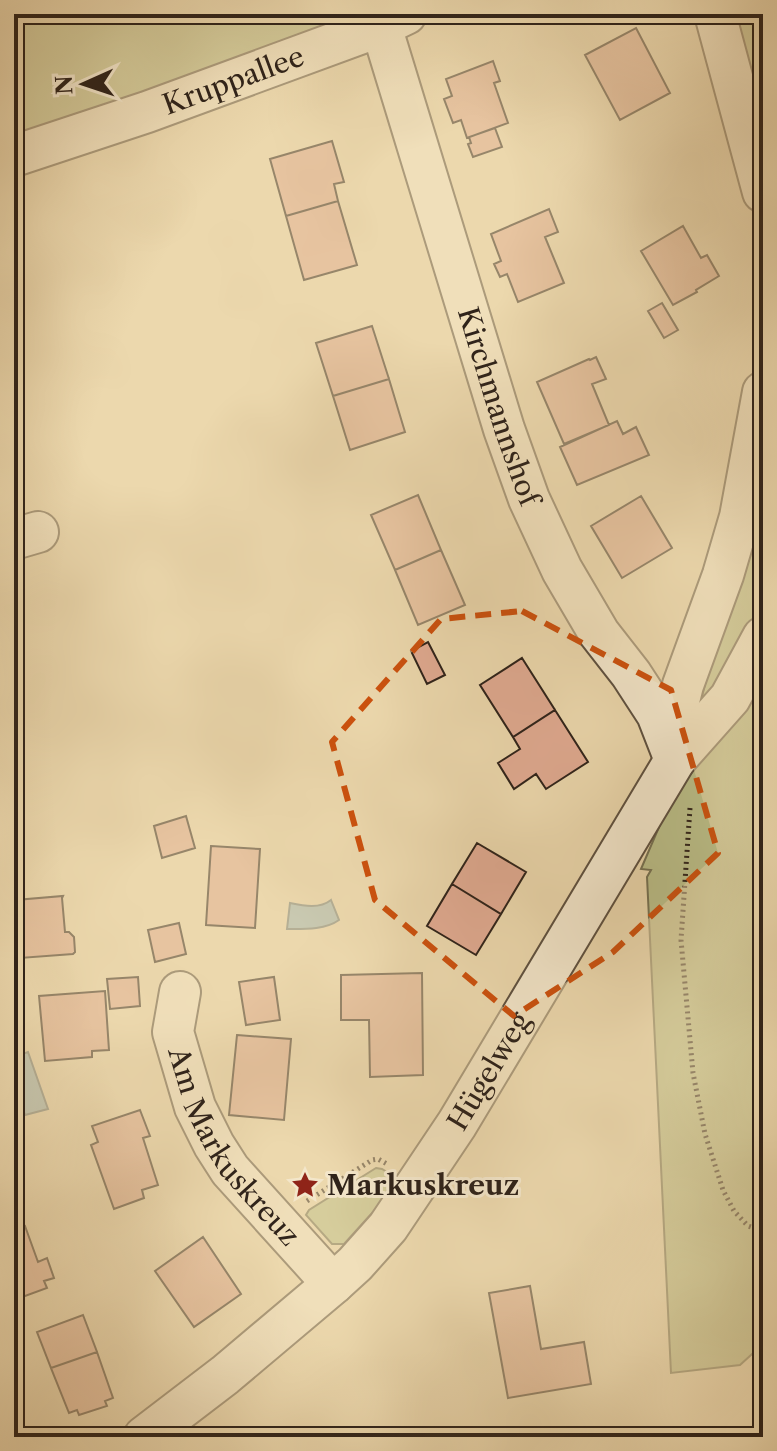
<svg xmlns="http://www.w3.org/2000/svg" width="777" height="1451" font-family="'Libre Caslon Text',serif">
<rect width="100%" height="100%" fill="#ecd8ad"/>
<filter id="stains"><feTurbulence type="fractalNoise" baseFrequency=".0025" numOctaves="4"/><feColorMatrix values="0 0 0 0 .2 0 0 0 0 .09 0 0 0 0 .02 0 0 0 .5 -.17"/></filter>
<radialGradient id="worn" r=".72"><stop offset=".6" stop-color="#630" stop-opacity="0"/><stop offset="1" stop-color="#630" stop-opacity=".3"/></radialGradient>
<!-- green -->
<path fill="#babe88" stroke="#747051" stroke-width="2" d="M14,14H419L14,153Z
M726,14H763V147Z
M763,434V1344L740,1365L671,1373L647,877L651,870L641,869L687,762Z
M376,1168L382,1169L398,1179L396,1182L373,1212L344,1244H332L306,1215L309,1210Z"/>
<!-- water -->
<path fill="#9eb7b6" stroke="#727c78" stroke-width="2" d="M331,900L339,920C325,930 304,929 287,929L290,903C304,906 320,909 331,900Z
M28,1052L48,1109L25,1115L14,1083V1057Z"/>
<!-- building -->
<path fill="#e0aa91" stroke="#2f231a" stroke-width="2" d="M636,28L670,93L620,120L585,55Z
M493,61L500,81L494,83L508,123L467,138L461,120L453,123L444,99L452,96L446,79Z
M495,128L502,147L473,157L468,144L471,143L469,137Z
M332,141L344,182L334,184L338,201L286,216L270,159Z
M338,201L357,265L304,280L286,216Z
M549,209L558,232L545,237L564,283L518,302L507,274L500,277L494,264L501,261L491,234Z
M683,226L701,258L707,255L719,276L696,290L697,292L673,305L641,251Z
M662,303L678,330L664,338L648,311Z
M372,326L389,379L333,396L316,343Z
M596,357L606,379L592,384L609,425L564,444L537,382L589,359L590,360Z
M389,379L405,432L350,450L333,396Z
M617,421L623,434L636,427L649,455L577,485L560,447Z
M418,495L441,550L395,570L371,515Z
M641,496L672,548L622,578L591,526Z
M441,550L465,605L418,625L395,570Z
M428,642L445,675L427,684L411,651Z
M522,658L555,710L513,737L480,685Z
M555,710L588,762L546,789L536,774L514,789L498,763L520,749L513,737Z
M186,816L195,848L162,858L154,826Z
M477,843L526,872L501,914L452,884Z
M211,846L260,849L255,928L206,925Z
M452,884L501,914L476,955L427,926Z
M63,896L62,898L65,932H69L74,937L75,952L73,954L20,958L16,900Z
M179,923L186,954L155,962L148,930Z
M422,973L423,1075L370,1077L369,1020H341V975Z
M138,977L140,1006L110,1009L107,979Z
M274,977L280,1020L246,1025L239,982Z
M105,991L109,1050L92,1051V1057L45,1061L39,996Z
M237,1035L291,1039L284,1120L229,1115Z
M140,1110L150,1136L143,1138L158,1185L142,1190L144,1198L114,1209L91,1145L98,1142L92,1126Z
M25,1226L38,1262L47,1258L54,1278L44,1281L47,1288L14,1300V1229Z
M203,1237L241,1294L194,1327L155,1271Z
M530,1286L541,1349L584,1342L591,1384L508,1398L489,1293Z
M83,1315L97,1352L51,1368L37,1332Z
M97,1352L113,1398L105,1401L107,1406L79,1415L77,1410L69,1413L51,1368Z"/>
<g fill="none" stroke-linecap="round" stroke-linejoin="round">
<!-- minor casing -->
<g stroke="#5e503f" stroke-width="44">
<g id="minor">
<path d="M715,14L763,192"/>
<path id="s1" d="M381,26L504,429L529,499L562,570L599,633L631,674L657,714L675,760"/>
<path id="s2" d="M14,156L147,112L381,26L406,14"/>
<path d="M14,539L38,532"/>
<path d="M675,752L677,709L683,685L723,575L740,517L763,392"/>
<path id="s3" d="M180,992L173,1032L195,1107L214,1145L230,1170L333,1284"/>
<path id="s4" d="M144,1437L225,1375L333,1284L355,1264L388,1227L457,1124L675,760L730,698L763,637"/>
</g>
</g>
<!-- path -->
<path stroke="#2f231a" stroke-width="5" stroke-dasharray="2 4" stroke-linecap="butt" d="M690,808L681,940L693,1073L705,1134L723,1190L734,1211L748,1226L763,1231
M307,1201L372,1160L378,1159L387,1164
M20,1425L28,1437"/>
<!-- minor -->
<use href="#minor" stroke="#f3e6ca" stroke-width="40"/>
</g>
<!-- marked area -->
<path d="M0 0H777V1451H0ZM522,611L671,690L718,853L613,952L514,1016L375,900L332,742L441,619Z" fill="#ecd8ad" fill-opacity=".55" fill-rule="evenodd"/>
<path fill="none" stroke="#cc510e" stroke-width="6" stroke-dasharray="16 10" stroke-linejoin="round" d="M522,611L671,690L718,853L613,952L514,1016L375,900L332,742L441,619Z"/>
<!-- icons -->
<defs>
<g id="sight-bare" transform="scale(2.16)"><path d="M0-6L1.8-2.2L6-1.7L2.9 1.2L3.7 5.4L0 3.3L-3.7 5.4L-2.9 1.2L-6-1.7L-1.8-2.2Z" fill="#8f2418" stroke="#f3e6ca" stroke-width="2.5" paint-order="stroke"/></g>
</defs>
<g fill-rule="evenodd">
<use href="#sight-bare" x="305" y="1185"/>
</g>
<g text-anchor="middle" stroke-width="6" stroke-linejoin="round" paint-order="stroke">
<!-- street labels -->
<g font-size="28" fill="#2f231a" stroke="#f3e6ca">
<text dy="10" stroke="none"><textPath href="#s2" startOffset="232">Kruppallee</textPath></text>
<text dy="10" stroke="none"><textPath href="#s1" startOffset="398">Kirchmannshof</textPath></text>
<text dy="10" stroke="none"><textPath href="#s4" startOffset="508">Hügelweg</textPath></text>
<text dy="10" stroke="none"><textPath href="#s3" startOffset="172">Am Markuskreuz</textPath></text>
</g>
<!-- poi labels -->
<g font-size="28" font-weight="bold" fill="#2f231a" stroke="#f3e6ca" text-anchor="start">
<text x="327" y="1195">Markuskreuz</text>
</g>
</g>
<!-- margin -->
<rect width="777" height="1451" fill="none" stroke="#ecd8ad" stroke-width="48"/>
<rect x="16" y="16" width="745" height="1419" fill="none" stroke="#2f231a" stroke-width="4"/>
<rect x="24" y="24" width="729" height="1403" fill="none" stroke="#2f231a" stroke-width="2"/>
<!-- north arrow -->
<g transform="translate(84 84) rotate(267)" stroke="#f3e6ca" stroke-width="6" paint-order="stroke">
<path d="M0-6L14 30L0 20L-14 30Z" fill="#2f231a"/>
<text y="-12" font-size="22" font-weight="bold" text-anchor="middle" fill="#2f231a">N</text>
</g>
<rect width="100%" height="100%" filter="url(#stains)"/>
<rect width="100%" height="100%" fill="url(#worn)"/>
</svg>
